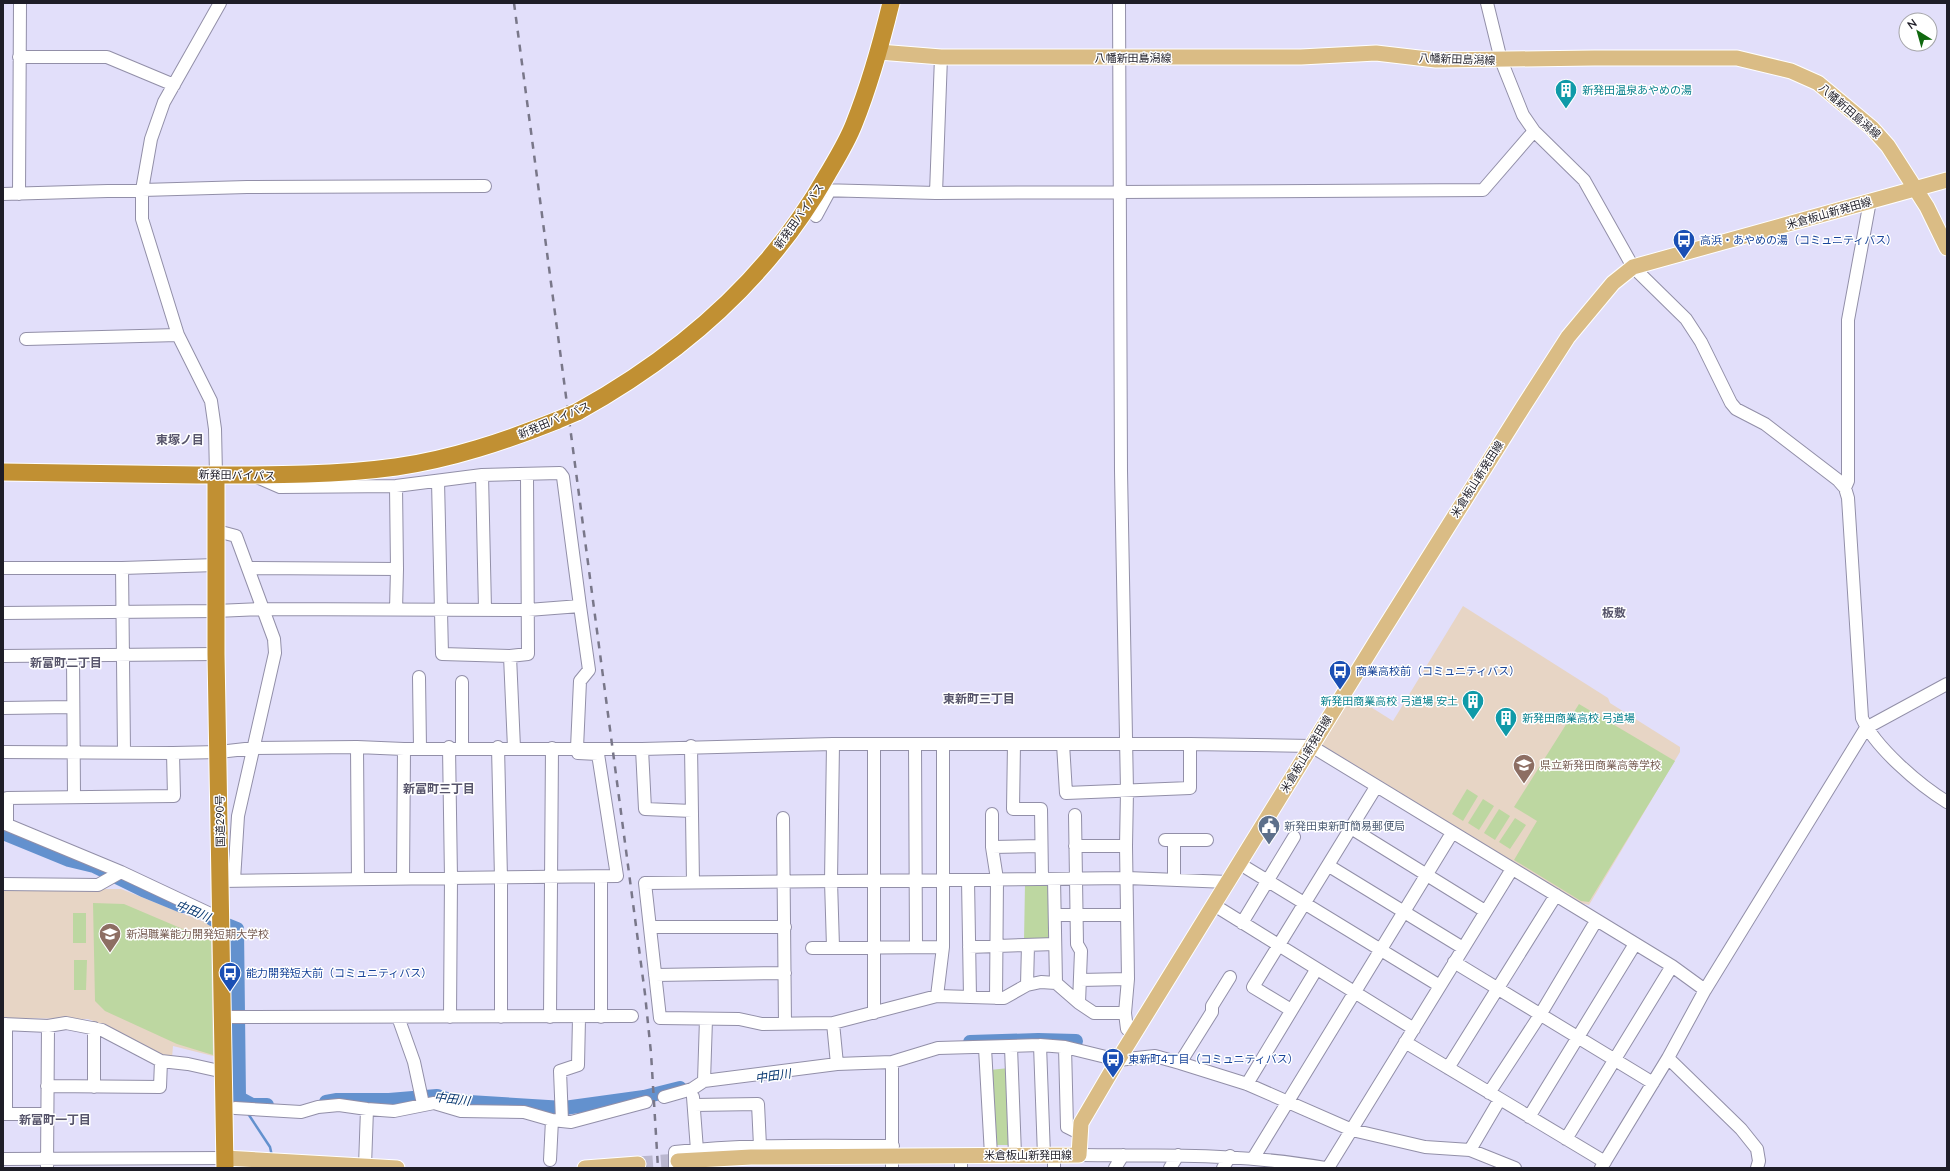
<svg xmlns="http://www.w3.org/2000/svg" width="1950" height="1171" font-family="Lato,'Noto Sans JP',sans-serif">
<rect width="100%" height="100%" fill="#e2dffa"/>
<!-- education -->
<path fill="#e7d5c5" d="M1463,606L1608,698L1610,703L1680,747V752L1589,905L1581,903L1319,743L1350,694L1393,721Z
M3,889H121L217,927V1057L173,1046L172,1058L159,1055L104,1025L88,1019L3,1018Z"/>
<!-- green -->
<path fill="#bdd7a1" d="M1579,704L1675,761L1589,902L1581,901L1514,860L1537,821L1514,807Z
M1467,789L1478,796L1463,821L1452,814Z
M1483,799L1494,806L1479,830L1468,823Z
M1499,809L1510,816L1495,840L1484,833Z
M1515,818L1526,825L1510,849L1499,842Z
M1025,884H1050L1051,940L1024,941Z
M93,903L124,904L211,941L213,1055L177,1044L105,1011L95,1001Z
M73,913H86V943H73Z
M74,960H87L86,990H74Z
M1009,1068L1012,1145H994L990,1070Z"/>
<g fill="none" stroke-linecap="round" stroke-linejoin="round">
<!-- stream -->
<path stroke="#6391ce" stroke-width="2.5" d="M239,1098L242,1105
M247,1112L270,1147L272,1156"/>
<!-- river -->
<path stroke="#6391ce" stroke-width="14" d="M3,833L69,860L94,866L143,890L182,906
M212,919L237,929L239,1098L252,1105H267
M970,1042L1038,1040L1076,1041
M326,1102L337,1100H389L437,1096L453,1101L564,1108L644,1097L680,1088"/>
<!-- major-tunnel -->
<path stroke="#bbb8d0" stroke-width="15" stroke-dasharray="15 8" stroke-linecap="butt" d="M638,1164L678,1161"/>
<!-- minor casing -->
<g stroke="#928fa8" stroke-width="14">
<path id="minor" d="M1119,3L1121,471L1127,791L1126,846L1128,979L1125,1013L1127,1029L1134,1035
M1487,3L1501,60L1523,115L1534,131L1584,180L1633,267L1686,319L1701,342L1731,403L1736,409L1765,424L1838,480L1845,488L1848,498L1862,718C1875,747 1919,785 1947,802
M19,57H107L174,85
M819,190L936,193L1483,190L1534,131
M936,193L941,57
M3,194L247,187L485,186
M19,194L20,3
M816,216L830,190
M26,339L178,335
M216,475L215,429L211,401L178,335L142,219V190L151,139L164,102L220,3
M482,475L485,609
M257,477L280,487L396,486L482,475L560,473L563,477L580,606
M438,481L442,654L510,656L528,654L527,475
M396,486L397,569L396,610
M1845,488L1848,481V320L1870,201
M217,531L236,536L274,639L275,653L238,816L234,880
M3,568H122L216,565
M122,568L124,752
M249,568L397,569
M3,613L216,611L264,609L528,610L580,606L589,670L580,681L577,748L578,753L598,754L617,876L220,881
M3,656L216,654
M73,656L74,796
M510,656L514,748
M419,677L420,748
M3,708L72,707
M833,744L831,881L833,947
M874,744V1013
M915,744L916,947
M1014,744L1013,809H1041L1042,879
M1063,744L1066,793L1190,788V744
M691,746L693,882
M357,747L358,879
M449,747L451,878L450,1017
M462,747V682
M498,747L501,878V1017
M642,749L645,809L692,811
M3,752L173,753L219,752L254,748L357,747L404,749H642L833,744H1190L1311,746L1672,966L1705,990
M992,814V847L997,879L996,998
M1075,815L1077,944L1081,951L1079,1003
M783,818L785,1024
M3,823L121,872L221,919
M7,824V798L174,796L173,753
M1351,828L1485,911
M1165,840H1207
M1174,840V879
M1075,846H1126
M992,847L1041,846
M1240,864L1440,986
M1329,866L1463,948
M403,879L404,749
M1054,879L1056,983
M968,880L970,997
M3,884L98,885L121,872
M1214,905L1414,1029
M1055,915H1127
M1242,923L1294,837
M650,927H785
M969,947L1055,944
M812,948L943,947
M1454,962L1653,1083
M655,975L785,973
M1080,980L1128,979
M1027,985L1028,945
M937,996L943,947V744
M1291,1010L1253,987L1376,787
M1125,1013H1094L1079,1003L1056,983L1041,982L1027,985L1004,998L937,996L833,1023L762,1024L739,1019L660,1018L645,883L1127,878L1228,882
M223,1017L632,1016
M398,1017L414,1062L423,1104
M550,1017L552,748
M601,1017V877
M833,1023L837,1064
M3,1024L48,1026L66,1023L102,1030L161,1061L188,1064L224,1072
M94,1028V1087
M1405,1042L1605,1162
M1040,1045L1044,1156
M1011,1047L1015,1155
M1065,1047L1067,1127L1079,1133
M985,1048L991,1155
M1668,1058L1741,1129L1757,1149L1759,1161L1757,1168
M892,1062V1168
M1180,1063L1212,1012V1006L1230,977
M1448,1068L1556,895
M704,1081L706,1019
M1247,1084L1316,970
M47,1086L160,1087L161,1061
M1489,1093L1540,1015L1596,921
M664,1097L692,1089L704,1081L837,1064L892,1062L938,1048L1040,1045L1065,1047L1118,1060L1155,1056L1180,1063L1247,1084L1352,1130L1425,1147L1470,1150L1515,1168
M693,1097L697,1150
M694,1105L758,1104L760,1146
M235,1108L301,1112L318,1107L339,1105L367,1109L394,1111L434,1103L461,1111L524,1112L552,1120L571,1122L646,1102
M3,1114H47
M6,1114V1024
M1529,1117L1635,944
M562,1121L560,1071L578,1065L579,1018
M1566,1139L1672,966
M1470,1150L1500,1099
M961,1155V1168
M1079,1155C1162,1156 1243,1153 1325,1168
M1254,1157L1452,833
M3,1159L225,1158
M550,1160L552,1120
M365,1166L367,1109
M47,1168L48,1026
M675,1168V1152C747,1144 820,1146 893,1146
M1054,1168V1156
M1115,1168L1123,1155
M1170,1168L1178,1155
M1223,1168L1230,1156
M1328,1168L1512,869
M1601,1168L1668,1058L1705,990L1866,728L1947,684"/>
</g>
<!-- major casing -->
<g stroke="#fff" stroke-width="17">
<path id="major" d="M879,52L941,57H1301L1376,53L1436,60L1594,58H1737L1791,71L1818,83L1872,128L1888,146L1927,207L1947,248
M225,1158L397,1168
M678,1161L751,1157L1079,1155L1081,1123L1118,1060L1375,643L1523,407L1568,337L1613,283L1633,267L1947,180
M585,1168L638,1164"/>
</g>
<!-- highway casing -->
<g stroke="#fff" stroke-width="19">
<path id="highway" d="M577,412C680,355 769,278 827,175C837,158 847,142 854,124C870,84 881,44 891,3
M3,472C68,473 132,474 197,475C263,475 330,476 396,467C452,459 505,441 558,420
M216,475V654L225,1168"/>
</g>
<!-- minor -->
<use href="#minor" stroke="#fff" stroke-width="12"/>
<!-- major -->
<use href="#major" stroke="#dabc85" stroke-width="15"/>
<!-- highway -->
<use href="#highway" stroke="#c19033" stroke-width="17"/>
<!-- rail -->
<path stroke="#797789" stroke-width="2.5" stroke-dasharray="7 7" stroke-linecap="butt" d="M514,3L645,994L651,1053L658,1168"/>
<!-- highway-bridge casing -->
<g stroke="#fff" stroke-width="19" stroke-linecap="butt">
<path id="highway-bridge" d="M558,420L577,412"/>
</g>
<!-- highway-bridge -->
<use href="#highway-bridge" stroke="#c19033" stroke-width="17"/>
</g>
<!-- icons -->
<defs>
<g id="building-pin" transform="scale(1.15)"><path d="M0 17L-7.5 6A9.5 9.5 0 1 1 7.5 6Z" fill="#0f9aa8" stroke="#fff"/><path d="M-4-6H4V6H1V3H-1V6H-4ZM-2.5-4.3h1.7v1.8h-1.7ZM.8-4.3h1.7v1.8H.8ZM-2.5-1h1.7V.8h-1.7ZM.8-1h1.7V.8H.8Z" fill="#fff"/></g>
<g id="bus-pin" transform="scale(1.15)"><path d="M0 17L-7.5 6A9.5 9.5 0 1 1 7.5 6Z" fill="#1a4fb4" stroke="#fff"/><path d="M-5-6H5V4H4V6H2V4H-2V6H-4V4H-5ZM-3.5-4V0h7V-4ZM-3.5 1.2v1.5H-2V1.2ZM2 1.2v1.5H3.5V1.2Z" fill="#fff"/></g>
<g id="school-pin" transform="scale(1.15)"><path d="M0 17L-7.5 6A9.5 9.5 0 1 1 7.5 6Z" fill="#8d6e63" stroke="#fff"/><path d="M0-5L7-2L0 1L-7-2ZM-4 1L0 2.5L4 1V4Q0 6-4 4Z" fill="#fff"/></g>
<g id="civic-pin" transform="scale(1.15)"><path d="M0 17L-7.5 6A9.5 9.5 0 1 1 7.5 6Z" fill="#5c6f8a" stroke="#fff"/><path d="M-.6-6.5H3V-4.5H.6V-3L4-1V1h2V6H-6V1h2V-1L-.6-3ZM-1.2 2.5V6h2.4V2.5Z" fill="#fff"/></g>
<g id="university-pin" transform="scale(1.15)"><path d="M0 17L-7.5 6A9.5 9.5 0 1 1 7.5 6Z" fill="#8d6e63" stroke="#fff"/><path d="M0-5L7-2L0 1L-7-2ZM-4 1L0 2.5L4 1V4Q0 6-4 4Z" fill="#fff"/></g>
</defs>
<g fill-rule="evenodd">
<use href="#building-pin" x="1566" y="90"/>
<use href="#bus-pin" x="1684" y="240"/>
<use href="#bus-pin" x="1340" y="671"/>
<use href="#building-pin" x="1473" y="701"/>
<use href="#building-pin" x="1506" y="718"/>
<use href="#school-pin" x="1524" y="765"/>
<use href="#civic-pin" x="1269" y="826"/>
<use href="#university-pin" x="110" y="934"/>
<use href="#bus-pin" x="230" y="973"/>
<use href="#bus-pin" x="1113" y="1059"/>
</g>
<g text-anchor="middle" stroke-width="3" stroke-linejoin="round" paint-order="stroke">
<!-- street labels -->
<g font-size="11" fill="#1e1d27" stroke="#fff">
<text x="1133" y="62">八幡新田島潟線</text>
<text transform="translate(1457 59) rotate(2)" y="4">八幡新田島潟線</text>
<text transform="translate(1850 111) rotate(41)" y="4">八幡新田島潟線</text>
<text transform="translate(1829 213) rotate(-16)" y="4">米倉板山新発田線</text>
<text transform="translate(799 216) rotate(-55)" y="4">新発田バイパス</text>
<text transform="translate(554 420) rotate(-23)" y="4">新発田バイパス</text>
<text transform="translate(237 475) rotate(1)" y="4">新発田バイパス</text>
<text transform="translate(1477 479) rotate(-58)" y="4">米倉板山新発田線</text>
<text transform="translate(1306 754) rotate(-59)" y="4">米倉板山新発田線</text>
<text transform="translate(220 821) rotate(-91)" y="4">国道290号</text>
<text x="1028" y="1159">米倉板山新発田線</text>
</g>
<!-- culture labels -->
<g font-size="11" fill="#0d838f" stroke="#fff" text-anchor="start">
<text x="1582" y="94">新発田温泉あやめの湯</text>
<text x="1458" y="705" text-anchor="end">新発田商業高校 弓道場 安土</text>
<text x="1522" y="722">新発田商業高校 弓道場</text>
</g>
<!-- transit labels -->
<g font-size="11" fill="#164399" stroke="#fff" text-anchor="start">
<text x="1700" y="244">高浜・あやめの湯（コミュニティバス）</text>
<text x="1356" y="675">商業高校前（コミュニティバス）</text>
<text x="246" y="977">能力開発短大前（コミュニティバス）</text>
<text x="1128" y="1063">東新町4丁目（コミュニティバス）</text>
</g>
<!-- education labels -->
<g font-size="11" fill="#785e54" stroke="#fff" text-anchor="start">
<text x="1540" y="769">県立新発田商業高等学校</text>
<text x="126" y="938">新潟職業能力開発短期大学校</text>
</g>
<!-- service labels -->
<g font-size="11" fill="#4e5e75" stroke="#fff" text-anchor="start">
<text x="1284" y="830">新発田東新町簡易郵便局</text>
</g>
<!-- neighbourhood labels -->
<g font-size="12" font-weight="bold" fill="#57556b" stroke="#fff">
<text x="180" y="444">東塚ノ目</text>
<text x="1614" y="617">板敷</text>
<text x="66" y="667">新富町二丁目</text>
<text x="979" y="703">東新町三丁目</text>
<text x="439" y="793">新富町三丁目</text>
<text x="55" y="1124">新富町一丁目</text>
</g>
<!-- water labels -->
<g font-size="12" font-style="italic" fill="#093870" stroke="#fff">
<text transform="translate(193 911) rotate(23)" y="4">中田川</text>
<text transform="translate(773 1076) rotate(-8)" y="4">中田川</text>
<text transform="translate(452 1099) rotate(7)" y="4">中田川</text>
</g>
</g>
<!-- border -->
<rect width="1950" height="1171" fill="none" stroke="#1e1d27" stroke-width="8"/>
<!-- north arrow -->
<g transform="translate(1918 32) rotate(323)"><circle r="19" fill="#ffffff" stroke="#a5a5a9"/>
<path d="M0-3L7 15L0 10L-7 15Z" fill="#10680f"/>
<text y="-6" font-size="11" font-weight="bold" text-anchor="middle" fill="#1e1d27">N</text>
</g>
</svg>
